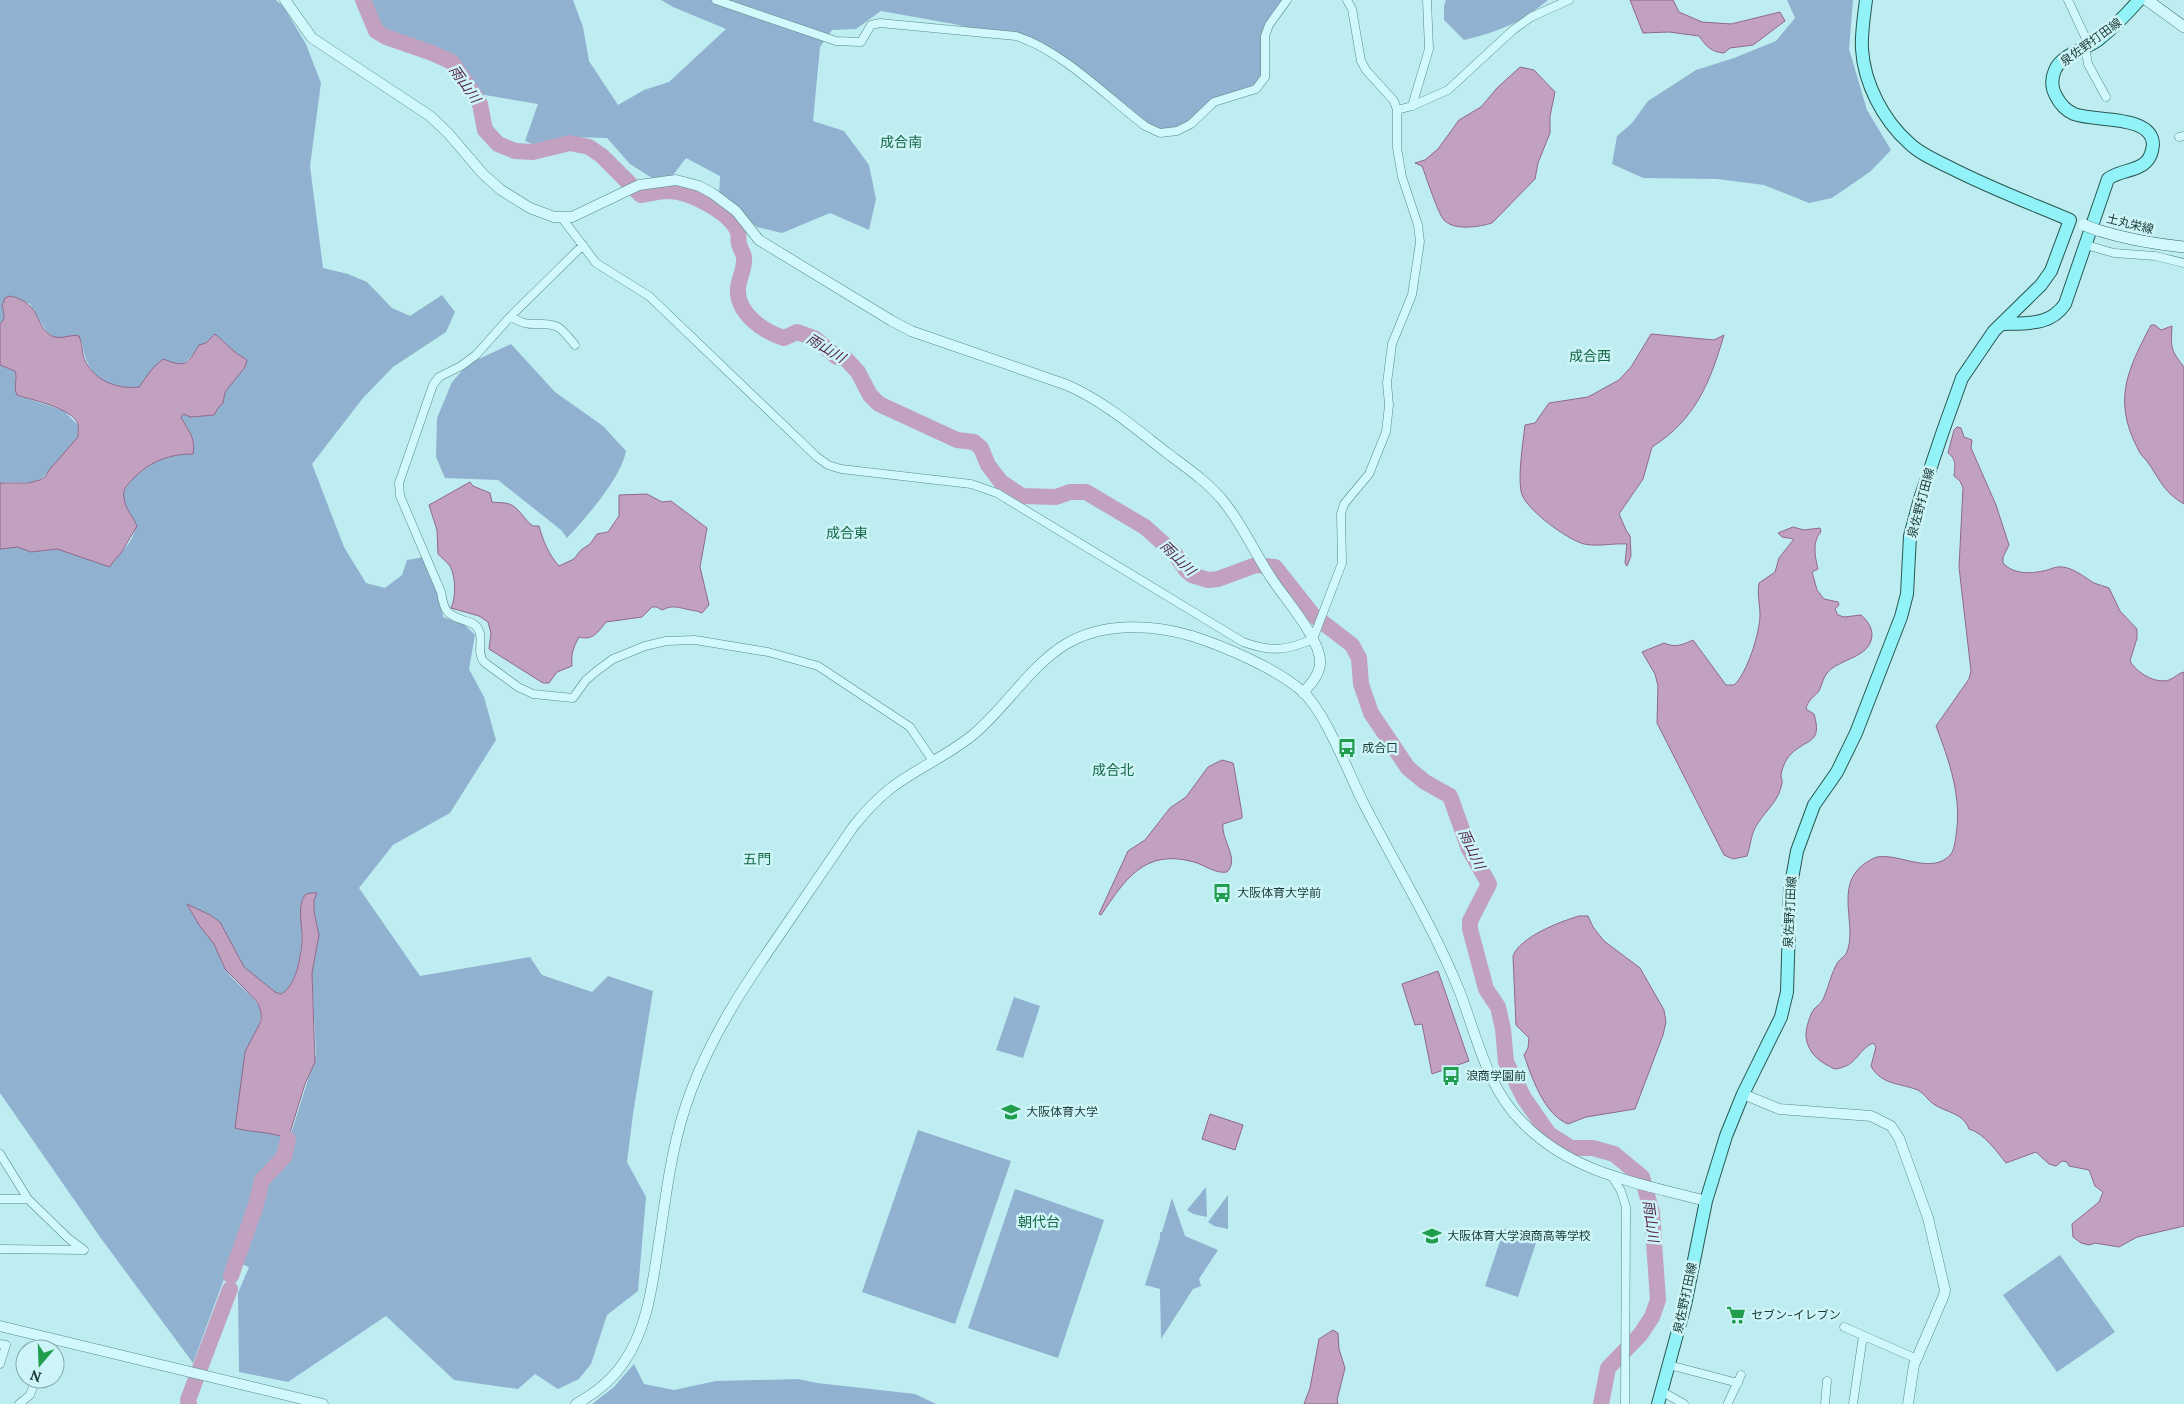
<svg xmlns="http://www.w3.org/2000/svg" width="2184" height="1404" font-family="Lora,'Noto Sans JP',serif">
<rect width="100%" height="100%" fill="#bdedf1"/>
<!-- green -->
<path fill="#91b1d0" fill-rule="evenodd" d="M0,0H276L283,6L306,44L321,83L310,166L323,268L348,274L367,282L392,308L410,316L442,295L455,312L446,332L393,367L363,398L312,464L344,547L366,583L385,588L402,575L407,560L424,557L440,592L443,617L465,625L475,635L469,669L484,697L496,740L450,813L393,845L359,888L420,976L530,957L542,975L592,992L608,976L653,991L633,1114L627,1162L646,1197L638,1291L607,1315L591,1364L579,1379L558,1389L535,1374L518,1389L454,1380L386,1316L288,1382L239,1372L238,1293L249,1267L231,1260L193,1363L100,1237L0,1093V549L18,547L31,552L57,549L110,567C115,555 130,547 134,533C137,518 125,511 123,497C123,489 127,486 132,480C150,461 166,454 193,454C196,437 188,431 181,417L183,414L192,417L214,415L218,408L223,403L225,392L245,367L236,353L215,334L206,343L199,345C183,370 180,365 152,369C149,375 145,385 138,388C132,390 125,387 119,386C95,381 85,366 82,342L54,337L47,332L30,304L16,297L2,306C4,313 6,319 0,324ZM303,898L314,900V912L319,935L312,973L316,1054L290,1137L277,1133L248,1131L261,1011C253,993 236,985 225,969C220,962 219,952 214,944C206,930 194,919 188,905L210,915L220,922L244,967L275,992L281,994C304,983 303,925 301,903Z
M366,0H573L583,27L589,61L618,105L644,90L669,82L726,29L673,7L661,0H1287L1269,25L1265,77L1256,89L1214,102L1191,125L1160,133L1034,42L997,35L954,24L881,11L856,29L832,30L820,47L813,121L844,131L869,165L876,199L869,230L830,213L782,233L757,227L719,195L720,176L686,158L670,179L652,178L630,164L607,138L571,137L537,146L525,141L538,104L479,94L455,59L379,28Z
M1446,0H1548C1521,23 1498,32 1464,40L1444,20V6Z
M1787,0H1853L1849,49L1867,110L1891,150L1871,171L1832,198L1809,203L1764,185L1717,179L1643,178L1612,164L1617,136L1632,123L1648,101L1696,70L1734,58L1776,41L1795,18Z
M511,344L555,392L603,426L626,451C621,478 586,518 567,538L561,530L498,480L445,478L436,457L437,418L452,382L468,364Z
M0,365L15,371C18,379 13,387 17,395L64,411L78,425C78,428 79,433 78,436C76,442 44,479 39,480C26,485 13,480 0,483Z
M1014,997L1040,1006L1023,1058L996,1050Z
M918,1130L1011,1161L955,1324L862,1292Z
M1206,1187L1207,1217L1193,1214L1187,1210Z
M1015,1189L1104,1220L1058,1358L968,1328Z
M1228,1195V1229L1214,1226L1208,1222Z
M1172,1198L1185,1236L1218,1250L1199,1279L1201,1286L1193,1289L1161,1339L1160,1289L1145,1285L1160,1238V1232H1162Z
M1504,1229L1537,1240L1518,1297L1485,1286Z
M2060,1255L2115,1332L2057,1372L2003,1295Z
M634,1364L644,1384L674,1390L716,1381L798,1379L817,1383L915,1394L936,1404H592L614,1387Z"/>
<!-- water -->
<path fill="#c2a1c0" stroke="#90688b" d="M1630,0H1673L1679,12L1702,22L1731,24L1780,12L1785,21L1753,45L1730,48L1724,53C1711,52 1706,46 1699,36L1669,32L1643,33Z
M1520,67L1534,70L1555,92L1550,116V133L1538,163L1535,179L1492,223C1479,227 1454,231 1444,220C1438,214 1426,176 1422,166L1415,163L1425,160L1438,149L1459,120L1481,107L1497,88Z
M10,296C44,303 34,331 55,337C63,339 71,334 79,336C82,343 82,348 83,355C90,379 116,390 139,387L152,369L163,359C186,368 187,365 199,345L206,343L215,334L236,353L247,360L245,367L225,392L223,403L218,408L214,415L191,417L183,414L181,417C188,431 196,437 193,454C170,454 150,461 134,478C128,484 122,489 124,498C125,509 133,516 137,526L121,553L112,563L110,567L57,549L31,552L18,547L0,549V483H28L40,480L45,477L50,469L78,437C78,433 79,428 78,424C72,408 32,400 17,395C13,387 18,379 15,371L0,365V324C6,319 4,313 2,306L5,298Z
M2151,325H2155L2161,330L2172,326C2171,348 2170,349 2184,367V504C2165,493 2161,482 2149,464C2146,459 2140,455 2138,449C2112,400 2128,369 2151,325Z
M1651,334L1714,340L1724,335C1710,383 1695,420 1652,447L1643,479L1619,514L1626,530L1630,536L1631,556L1627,566L1625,563L1627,544C1613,543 1597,547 1584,544C1568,540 1523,508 1521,491C1518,473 1523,443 1525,425L1535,423L1549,403L1588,397L1619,380L1631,367Z
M1957,427L1961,428L1964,437L1972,440L1971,448L1996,505L2009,545L2003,557V563C2013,574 2029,574 2043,571C2050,570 2055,566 2062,567C2074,568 2084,577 2094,583C2099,585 2104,586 2109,588L2120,611L2137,629V638L2130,661C2137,673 2155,684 2169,680C2175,678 2178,673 2184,672V1226L2137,1237L2119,1247L2095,1243L2089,1245L2081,1243L2073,1237L2072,1224L2099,1202L2103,1192L2095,1186L2089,1170L2069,1166L2067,1162L2062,1161L2056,1166L2049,1164L2036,1152L2006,1163C1997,1152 1984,1133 1969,1129C1963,1113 1948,1113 1935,1105C1928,1101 1925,1094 1918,1090C1900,1083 1881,1085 1871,1066L1876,1047L1873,1043C1856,1051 1858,1066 1835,1069C1821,1063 1808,1054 1806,1037C1805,1031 1810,1014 1814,1009C1818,1005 1822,1003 1824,997C1829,986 1831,973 1838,962C1840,959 1844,957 1846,954C1859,927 1833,887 1864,864C1867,862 1873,858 1877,857C1900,853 1932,876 1951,854C1954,850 1955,842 1956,836C1962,797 1950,763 1936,726L1969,679L1971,671L1959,567L1963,488L1960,481L1954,476C1955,467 1957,459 1948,453L1954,430Z
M470,482L473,486L490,493L492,502C497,503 504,502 509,504C519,507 524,520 533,526H539C543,541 549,555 559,566L574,559L581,550L590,544L597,534L608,532L619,516V495L647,494L662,502L671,501L707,528L700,567L709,605L702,613C696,610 693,611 686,609C676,607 672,605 662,610L657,607H652L642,617L606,622C598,632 593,641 579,637C573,648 571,654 572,666L557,672L549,683H543L489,649L491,633L488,622L479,616L451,608C456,598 456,577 450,566C447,562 442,558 438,554L437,530L429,505Z
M1793,527L1804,530L1820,528L1821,532C1812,541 1815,557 1818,569L1812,572L1817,590L1824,599L1838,602L1839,605L1835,609L1838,615L1844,617L1861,615C1867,620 1872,627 1872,635C1871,658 1840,658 1827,673C1823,678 1822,685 1819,691C1814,697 1807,701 1806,709L1814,714C1823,745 1806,738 1790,755C1786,759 1781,770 1781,776C1781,779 1783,781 1782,783C1779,801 1767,809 1758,823C1751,832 1751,845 1747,856L1733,859L1724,855L1657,723L1658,686L1655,674L1642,652L1664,643C1675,648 1682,645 1693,640L1726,685H1734C1747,674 1760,632 1760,615C1760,604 1757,595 1759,583L1775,572L1779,558L1794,539L1782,537L1778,533Z
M1222,760L1233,763L1234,767L1242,814V818L1223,824C1221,840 1240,859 1227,872C1215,874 1205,865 1194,862C1144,848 1125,880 1101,915L1099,914L1128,851L1145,840L1170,808L1186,797L1208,767Z
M311,893H317L314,900V912L319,935L312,973L315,1062L305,1084L288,1139C271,1131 253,1133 235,1128L245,1052L261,1021V1011L257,1002L248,992L225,969L214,944L199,925L187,904L210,915L220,922L244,967L275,992L281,994C296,987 301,956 302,941C303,927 296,905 306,894Z
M1579,916H1588L1593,927L1604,941L1640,968L1664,1010L1666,1022L1663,1035L1635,1109L1586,1117L1568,1124C1544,1114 1532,1078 1524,1055L1528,1048L1529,1038L1516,1025L1513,956C1520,937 1559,922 1579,916Z
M1438,971L1469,1061L1432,1074L1422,1024L1415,1025L1402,984Z
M1210,1114L1243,1125L1235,1150L1202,1139Z
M1333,1330L1338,1333L1339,1349L1345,1368L1337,1400L1338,1404H1304L1310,1388L1319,1339Z"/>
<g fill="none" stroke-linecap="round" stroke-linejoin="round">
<!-- river -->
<path stroke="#c2a1c0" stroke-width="16" d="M363,0L376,31L386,37L432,53L452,62L480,104L485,130L498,144L515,151L533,152L570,143L589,147L602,156L641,195C649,194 659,191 668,191C689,191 730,212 738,232C739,236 738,240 739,244C740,249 744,253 744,258C745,268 739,278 738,288C736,313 764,332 784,338L797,332L814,338L837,357L846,359L858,372L870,395L879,404L957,440L974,442L981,448L988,465L1001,482L1022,496L1056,497L1070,492H1086L1145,527L1175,554L1186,570L1192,575L1208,580L1218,579L1256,565L1275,567L1313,615L1352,645L1359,658L1361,684L1371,713L1408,768L1425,782L1450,796L1469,849L1489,884L1470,921V929L1486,989L1498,1007L1503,1029L1506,1062L1524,1098L1549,1134L1571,1148H1593L1614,1154L1642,1177L1652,1213L1658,1300L1652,1317L1640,1335L1608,1368L1601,1404
M231,1276L256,1205L262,1180L284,1157L288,1139
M189,1404L188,1400L230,1289"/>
<!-- minor casing -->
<g stroke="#558a85" stroke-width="9">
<path id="minor" d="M716,0L836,41L861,42L871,25L880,23L1016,36C1061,50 1107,97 1145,126L1160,133L1177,131L1191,124L1214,102L1256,89L1265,77V36L1269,25L1287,0
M2068,0L2089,45
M2085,47L2088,64L2106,97
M1412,106L1429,49L1427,0
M1397,110L1412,106L1448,90L1513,30L1531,17L1569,0
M2179,137L2184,136
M562,218L596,263L649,296L817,457L828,465L841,469L971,484L997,493L1243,642C1271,652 1286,651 1313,639L1342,563L1341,514L1344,504L1369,474L1386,432L1389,405L1387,383L1392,344L1412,295L1420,242L1418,225L1402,177L1397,148V110L1394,101L1366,70L1361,61L1352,9L1347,0
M583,245L509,318L476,355L461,366L439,377L433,385L399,483L400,496L441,592C444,612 447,615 466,621C470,622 473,623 476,626C486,637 475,651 484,662L518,687L533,694L573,698L586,680L598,670L613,659L645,646L666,641L695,640L768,652L818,666L910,727L933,761
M2086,245L2114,253L2155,256L2184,263
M511,316C530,331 541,319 558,327C564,331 570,339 575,345
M0,1154L28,1199
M1613,1178L1621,1191L1626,1207L1625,1404
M0,1199H28L69,1239L84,1250L0,1249
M1844,1327L1917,1359
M0,1344L6,1345L0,1364
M44,1349L46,1337
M1669,1365L1738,1383
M1661,1391L1684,1404
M1728,1403L1741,1375
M19,1404L30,1395L36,1379
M1825,1404L1827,1381
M1853,1404L1863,1336"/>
</g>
<!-- tertiary casing -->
<g stroke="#558a85" stroke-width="11">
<path id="tertiary" d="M285,0L312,38L430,116L448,133L483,174L501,190L530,208L554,217H572L639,185L676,180L699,186L712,193L736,211L759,240L892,321L911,331L1067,385C1105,402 1135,428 1167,453C1187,468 1209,483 1224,502C1244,527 1256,556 1274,582C1287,601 1322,641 1320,664C1319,675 1311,684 1303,693
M1743,1094L1779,1109L1871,1116L1891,1126L1899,1138L1928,1218L1945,1290L1944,1295L1914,1365L1908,1404
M0,1326L323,1404
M576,1404C594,1394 610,1382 622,1365C649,1328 653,1279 660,1235C667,1187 673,1138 691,1091C712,1035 744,986 778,937C803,900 828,864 853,827C864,813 877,799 891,788C917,768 949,755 974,734C1006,707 1030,666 1066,644C1103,622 1153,624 1192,636C1226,647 1275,668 1302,691C1327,714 1348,773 1364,804C1396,866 1433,926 1459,990C1477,1036 1486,1086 1522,1122C1572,1174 1639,1183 1706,1201"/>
</g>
<!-- secondary casing -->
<g stroke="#386c65" stroke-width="12">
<path id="secondary" d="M2147,0L2184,27
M2097,230C2126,239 2154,244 2184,247"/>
</g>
<!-- primary casing -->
<g stroke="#2a5750" stroke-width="14">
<path id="primary" d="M2002,324C2027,323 2050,326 2065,304L2108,179C2119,170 2136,172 2146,162C2151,157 2152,152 2153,145C2153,114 2094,122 2074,114C2065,110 2060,104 2056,96C2051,87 2051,79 2055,70C2062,54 2084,50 2098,40C2113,28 2126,15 2139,0
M1658,1404L1685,1305L1706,1201L1726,1136L1743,1094L1781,1017L1787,992L1790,890L1797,851L1814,805L1837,772L1856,733L1901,617L1907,594L1910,536L1920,499L1943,431L1962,378L1994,331L2041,285L2051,271L2070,220C2030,203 1990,188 1951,168C1937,161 1920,154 1909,143C1883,120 1864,83 1862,49C1861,34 1864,16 1866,0"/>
</g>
<!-- minor -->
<use href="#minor" stroke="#d1f8fb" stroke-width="8"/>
<!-- tertiary -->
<use href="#tertiary" stroke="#d1f8fb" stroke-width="10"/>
<!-- secondary -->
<use href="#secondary" stroke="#d1f8fb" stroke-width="11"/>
<!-- primary -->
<use href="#primary" stroke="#91f2f8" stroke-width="12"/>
<!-- secondary-bridge casing -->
<g stroke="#386c65" stroke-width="12" stroke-linecap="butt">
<path id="secondary-bridge" d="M2084,225L2097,230"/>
</g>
<!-- secondary-bridge -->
<use href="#secondary-bridge" stroke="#d1f8fb" stroke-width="11"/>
</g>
<!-- icons -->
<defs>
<g id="bus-bare" transform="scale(1.5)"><path d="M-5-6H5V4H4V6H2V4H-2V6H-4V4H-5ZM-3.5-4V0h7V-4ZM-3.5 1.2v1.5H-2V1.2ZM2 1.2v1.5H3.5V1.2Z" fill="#209e4e" stroke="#cdf5f8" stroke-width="2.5" paint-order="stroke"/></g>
<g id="university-bare" transform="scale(1.5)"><path d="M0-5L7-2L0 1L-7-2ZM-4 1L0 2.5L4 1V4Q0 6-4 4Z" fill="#209e4e" stroke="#cdf5f8" stroke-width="2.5" paint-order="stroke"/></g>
<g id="school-bare" transform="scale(1.5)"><path d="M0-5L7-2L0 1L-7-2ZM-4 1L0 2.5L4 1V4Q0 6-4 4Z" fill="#209e4e" stroke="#cdf5f8" stroke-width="2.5" paint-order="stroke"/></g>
<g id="supermarket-bare" transform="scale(1.5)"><path d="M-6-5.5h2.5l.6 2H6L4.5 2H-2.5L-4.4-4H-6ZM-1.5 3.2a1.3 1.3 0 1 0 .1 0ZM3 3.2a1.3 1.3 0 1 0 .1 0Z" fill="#209e4e" stroke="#cdf5f8" stroke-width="2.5" paint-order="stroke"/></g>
</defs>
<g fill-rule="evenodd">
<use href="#bus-bare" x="1347" y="748"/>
<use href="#bus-bare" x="1222" y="893"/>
<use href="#bus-bare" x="1451" y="1076"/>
<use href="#university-bare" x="1011" y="1112"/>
<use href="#school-bare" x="1432" y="1236"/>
<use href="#supermarket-bare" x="1736" y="1315"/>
</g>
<g text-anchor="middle" stroke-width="5" stroke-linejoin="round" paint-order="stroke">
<!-- street labels -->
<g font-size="12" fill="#1b3834" stroke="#cdf5f8">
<text transform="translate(2091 42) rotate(-36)" y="4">泉佐野打田線</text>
<text transform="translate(2130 224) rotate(14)" y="4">土丸栄線</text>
<text transform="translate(1921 503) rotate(-75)" y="4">泉佐野打田線</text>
<text transform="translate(1790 912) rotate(-87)" y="4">泉佐野打田線</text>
<text transform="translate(1685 1298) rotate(-78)" y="4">泉佐野打田線</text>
</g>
<!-- poi labels -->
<g font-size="12" fill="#1b3834" stroke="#cdf5f8" text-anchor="start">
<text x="1362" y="752">成合口</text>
<text x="1237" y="897">大阪体育大学前</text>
<text x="1466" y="1080">浪商学園前</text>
<text x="1026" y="1116">大阪体育大学</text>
<text x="1447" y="1240">大阪体育大学浪商高等学校</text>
<text x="1751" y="1319">セブン-イレブン</text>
</g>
<!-- water labels -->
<g font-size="14" font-style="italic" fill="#59294b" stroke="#cdf5f8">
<text transform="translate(465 84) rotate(55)" y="5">雨山川</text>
<text transform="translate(826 348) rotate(31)" y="5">雨山川</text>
<text transform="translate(1178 558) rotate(44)" y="5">雨山川</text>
<text transform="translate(1472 849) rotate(65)" y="5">雨山川</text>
<text transform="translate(1651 1221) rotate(82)" y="5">雨山川</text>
</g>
<!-- neighbourhood labels -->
<g font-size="14" fill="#176846" stroke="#cdf5f8">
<text x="901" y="147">成合南</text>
<text x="1590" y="361">成合西</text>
<text x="847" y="538">成合東</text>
<text x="1113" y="775">成合北</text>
<text x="757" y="864">五門</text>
<text x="1039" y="1227">朝代台</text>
</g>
</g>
<!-- north arrow -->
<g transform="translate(40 1364) rotate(199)"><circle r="24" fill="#cdf5f8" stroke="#86a9aa"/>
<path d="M0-4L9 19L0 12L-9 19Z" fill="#209e4e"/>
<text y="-8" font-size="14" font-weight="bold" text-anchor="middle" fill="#1b3834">N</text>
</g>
</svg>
